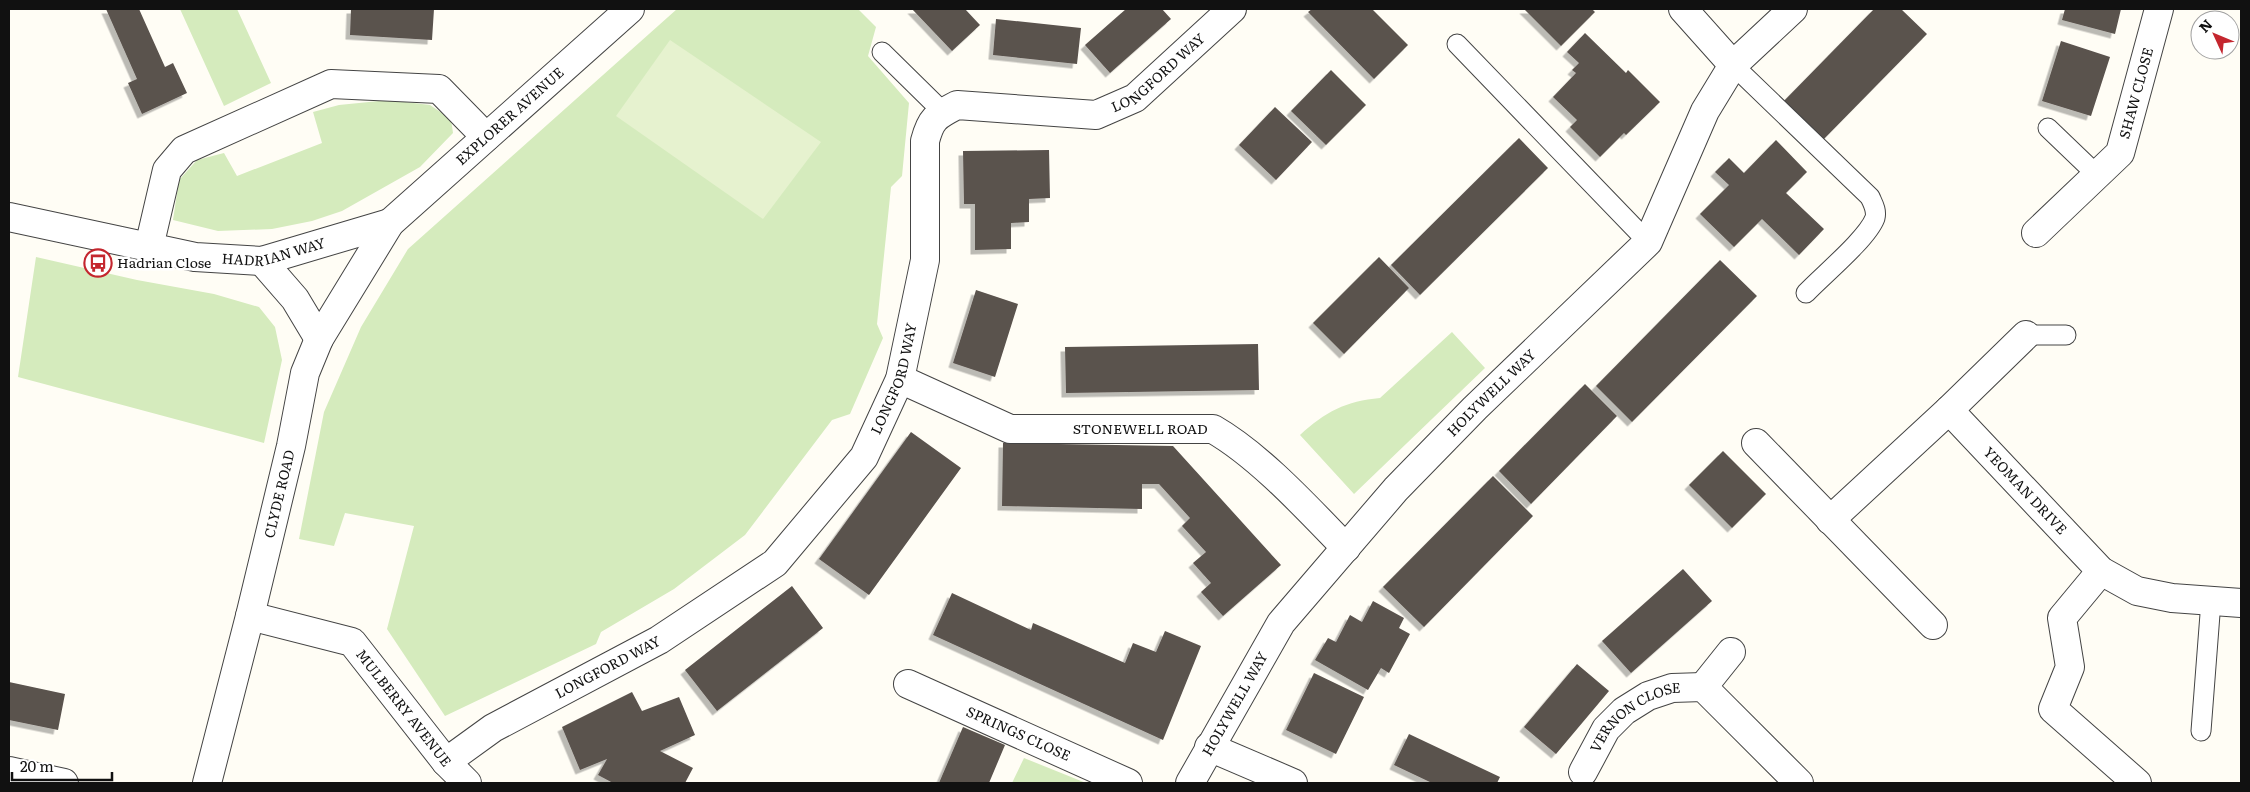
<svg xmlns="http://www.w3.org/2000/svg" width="2250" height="792" font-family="Literata,serif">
<defs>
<filter id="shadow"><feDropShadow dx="-4.5" dy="4.5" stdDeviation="0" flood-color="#0004"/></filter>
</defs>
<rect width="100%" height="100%" fill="#fffdf5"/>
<!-- green -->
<path fill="#d5ebbd" d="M180,9H237L271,83L224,106Z
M677,9H858L876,27L868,56L909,103L902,176L891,187L877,324L883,338L850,414L832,420L745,535L674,589L601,632L596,644L445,716L387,629L414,526L345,513L334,546L299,539L324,412L361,327L408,249Z
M389,100L430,105L451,119L453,133L420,167L342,211L312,221L272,229L218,231L173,220L179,180L197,160L224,153L237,176L322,143L313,112L339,105Z
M36,257L137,280L214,294L259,307L275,327L282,360L264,443L18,377Z
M1452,332L1485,368L1354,494L1300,435C1325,412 1346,401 1380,398Z
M1024,758L1086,783H1012Z"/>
<!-- pitch -->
<path fill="#e6f2cf" d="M670,40L821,142L763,219L616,116Z"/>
<!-- building -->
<path fill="#5a524d" filter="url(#shadow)" d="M106,9H139L165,67L173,63L187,93L142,114L128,83L137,79Z
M351,9H434L432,40L350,35Z
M912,9H965L980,25L952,51Z
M1126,9H1162L1171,19L1110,73L1085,45Z
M1312,9H1372L1408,45L1374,79L1308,12Z
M1524,9H1592L1595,12L1561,46Z
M1874,9H1901L1927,34L1820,143L1781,104Z
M2065,9H2121L2115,34L2062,20Z
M996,19L1081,28L1077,64L993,55Z
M1585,33L1626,73L1628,70L1660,102L1626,135L1624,133L1600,157L1570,127L1577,120L1553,97L1576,73L1572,70L1579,63L1567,52Z
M2061,41L2110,57L2091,116L2042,101Z
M1331,70L1366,105L1326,145L1291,111Z
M1275,107L1312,142L1276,180L1239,145Z
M1519,138L1548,168L1420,295L1391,265Z
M1776,140L1807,172L1786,193L1824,229L1799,255L1762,219L1734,247L1700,214L1729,185L1715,172L1729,158L1744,173Z
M1049,150L1050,198L1029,199V222L1011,223V249L975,250V204H964L963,151Z
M1379,257L1409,288L1344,354L1313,323Z
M1720,260L1757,296L1632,422L1596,386Z
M976,290L1018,304L995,377L953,363Z
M1258,344L1259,390L1066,393L1065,347Z
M1585,384L1617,416L1531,504L1499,471Z
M911,432L961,468L869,595L819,559Z
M1003,443L1173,446L1281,565L1223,616L1201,592L1211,583L1193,563L1206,552L1182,526L1190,518L1159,484H1142V509L1002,506Z
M1723,451L1766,494L1732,528L1689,485Z
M1493,476L1533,516L1424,627L1383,587Z
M1683,569L1712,601L1631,673L1602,641Z
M792,586L823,628L717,711L685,670Z
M952,593L1031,630L1033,623L1125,663L1133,643L1156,652L1165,631L1201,646L1163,740L933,635Z
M1373,601L1404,618L1399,628L1410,634L1389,673L1381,668L1368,690L1315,660L1328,638L1336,642L1350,615L1362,622Z
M1577,664L1609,691L1556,754L1524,727Z
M1314,673L1364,697L1336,754L1286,730Z
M9,682L65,694L58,730L9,720Z
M632,692L642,711L679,697L695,735L660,751L693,768L685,783H613L598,775L607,759L580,770L562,727Z
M963,727L1005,745L989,783H939Z
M1409,734L1500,777L1497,783H1432L1394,765Z"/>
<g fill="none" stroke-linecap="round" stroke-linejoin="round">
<!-- service casing -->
<g stroke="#444" stroke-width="21">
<path id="service" d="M1457,44L1648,242
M882,52L943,112
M1733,65L1870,197C1873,204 1877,210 1875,218C1867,239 1823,275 1806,293
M2048,128L2097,175
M2026,335H2066
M2201,731L2211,601"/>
</g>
<!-- minor casing -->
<g stroke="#444" stroke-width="30">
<g id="minor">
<path d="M1683,9L1733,65"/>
<path id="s1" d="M9,217L195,257L262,261L390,223"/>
<path id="s2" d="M2036,233L2120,153L2159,9"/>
<path d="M149,247L167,170L184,150L331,84L439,89L486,137"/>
<path d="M262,261L295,299L319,339"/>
<path id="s3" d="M900,379L1010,429H1213C1260,456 1308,509 1346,548"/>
<path id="s4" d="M1949,410L2101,571L2137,591L2172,598L2241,603"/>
<path d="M1756,443L1933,625"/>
<path d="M1830,520L1949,410L2026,335"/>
<path d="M2101,571L2062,618L2070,667L2053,709L2137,783"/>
<path id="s5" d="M250,616L352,642L446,762L467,783"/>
<path id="s6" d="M908,684L1128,783"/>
<path d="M1703,687L1731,652"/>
<path d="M1209,747L1293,783"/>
<path id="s7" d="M446,762L493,728L659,640L775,563L864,457L900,379L925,260V141C931,118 936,116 957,105L1096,115L1135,98L1232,9"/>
<path d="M9,771L64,783"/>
<path id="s8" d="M1583,772L1606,729L1624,711L1648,696L1672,688L1703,687L1799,783"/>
<path id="s9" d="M207,783L250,616L291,446L305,373L319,339L390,223L630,9"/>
<path id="s10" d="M1190,783L1281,623L1396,489L1475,408L1648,242L1705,111L1733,65L1793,9"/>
</g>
</g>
<!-- service -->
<use href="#service" stroke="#fff" stroke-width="19"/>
<!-- minor -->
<use href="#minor" stroke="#fff" stroke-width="28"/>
</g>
<!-- icons -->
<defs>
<g id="bus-ring" transform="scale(1.4375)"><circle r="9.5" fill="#fff" stroke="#c4262e" stroke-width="1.5"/><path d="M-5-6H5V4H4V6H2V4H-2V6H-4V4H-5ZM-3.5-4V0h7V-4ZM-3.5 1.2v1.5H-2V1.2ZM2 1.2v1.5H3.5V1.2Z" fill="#c4262e"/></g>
</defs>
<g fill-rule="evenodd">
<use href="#bus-ring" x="98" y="263"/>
</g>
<g text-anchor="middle" stroke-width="5" stroke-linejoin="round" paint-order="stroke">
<!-- street labels -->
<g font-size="14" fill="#111" stroke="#fff">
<text dy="5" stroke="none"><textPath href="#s7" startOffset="1116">LONGFORD WAY</textPath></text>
<text dy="5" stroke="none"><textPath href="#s2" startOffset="178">SHAW CLOSE</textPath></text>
<text dy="5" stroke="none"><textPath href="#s9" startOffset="755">EXPLORER AVENUE</textPath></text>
<text dy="5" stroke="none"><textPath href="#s1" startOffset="270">HADRIAN WAY</textPath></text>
<text dy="5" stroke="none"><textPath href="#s7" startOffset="608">LONGFORD WAY</textPath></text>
<text dy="5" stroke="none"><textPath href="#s10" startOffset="496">HOLYWELL WAY</textPath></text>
<text dy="5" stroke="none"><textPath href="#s3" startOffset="251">STONEWELL ROAD</textPath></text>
<text dy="5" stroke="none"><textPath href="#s4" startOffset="111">YEOMAN DRIVE</textPath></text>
<text dy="5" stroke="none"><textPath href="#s9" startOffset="298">CLYDE ROAD</textPath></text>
<text dy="5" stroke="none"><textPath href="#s7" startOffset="188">LONGFORD WAY</textPath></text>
<text dy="5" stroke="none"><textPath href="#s10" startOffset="91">HOLYWELL WAY</textPath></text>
<text dy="5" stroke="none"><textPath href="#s5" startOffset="189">MULBERRY AVENUE</textPath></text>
<text dy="5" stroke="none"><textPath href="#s8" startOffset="80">VERNON CLOSE</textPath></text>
<text dy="5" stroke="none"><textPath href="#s6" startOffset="121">SPRINGS CLOSE</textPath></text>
</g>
<!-- poi labels -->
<g font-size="14" fill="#111" stroke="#fff" text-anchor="start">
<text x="117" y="268">Hadrian Close</text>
</g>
</g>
<!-- border -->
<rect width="2250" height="792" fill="none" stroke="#111111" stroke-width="20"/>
<!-- north arrow -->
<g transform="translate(2215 35) rotate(314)"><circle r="24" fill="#ffffff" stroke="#a0a0a0"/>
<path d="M0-4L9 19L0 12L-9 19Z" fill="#c4262e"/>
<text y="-8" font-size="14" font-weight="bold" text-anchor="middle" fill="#111111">N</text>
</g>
<!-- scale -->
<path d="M12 772v8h100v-8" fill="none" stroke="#111111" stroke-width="2.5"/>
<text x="20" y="772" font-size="15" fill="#111111" stroke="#ffffff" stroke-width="4" paint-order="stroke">20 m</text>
</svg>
